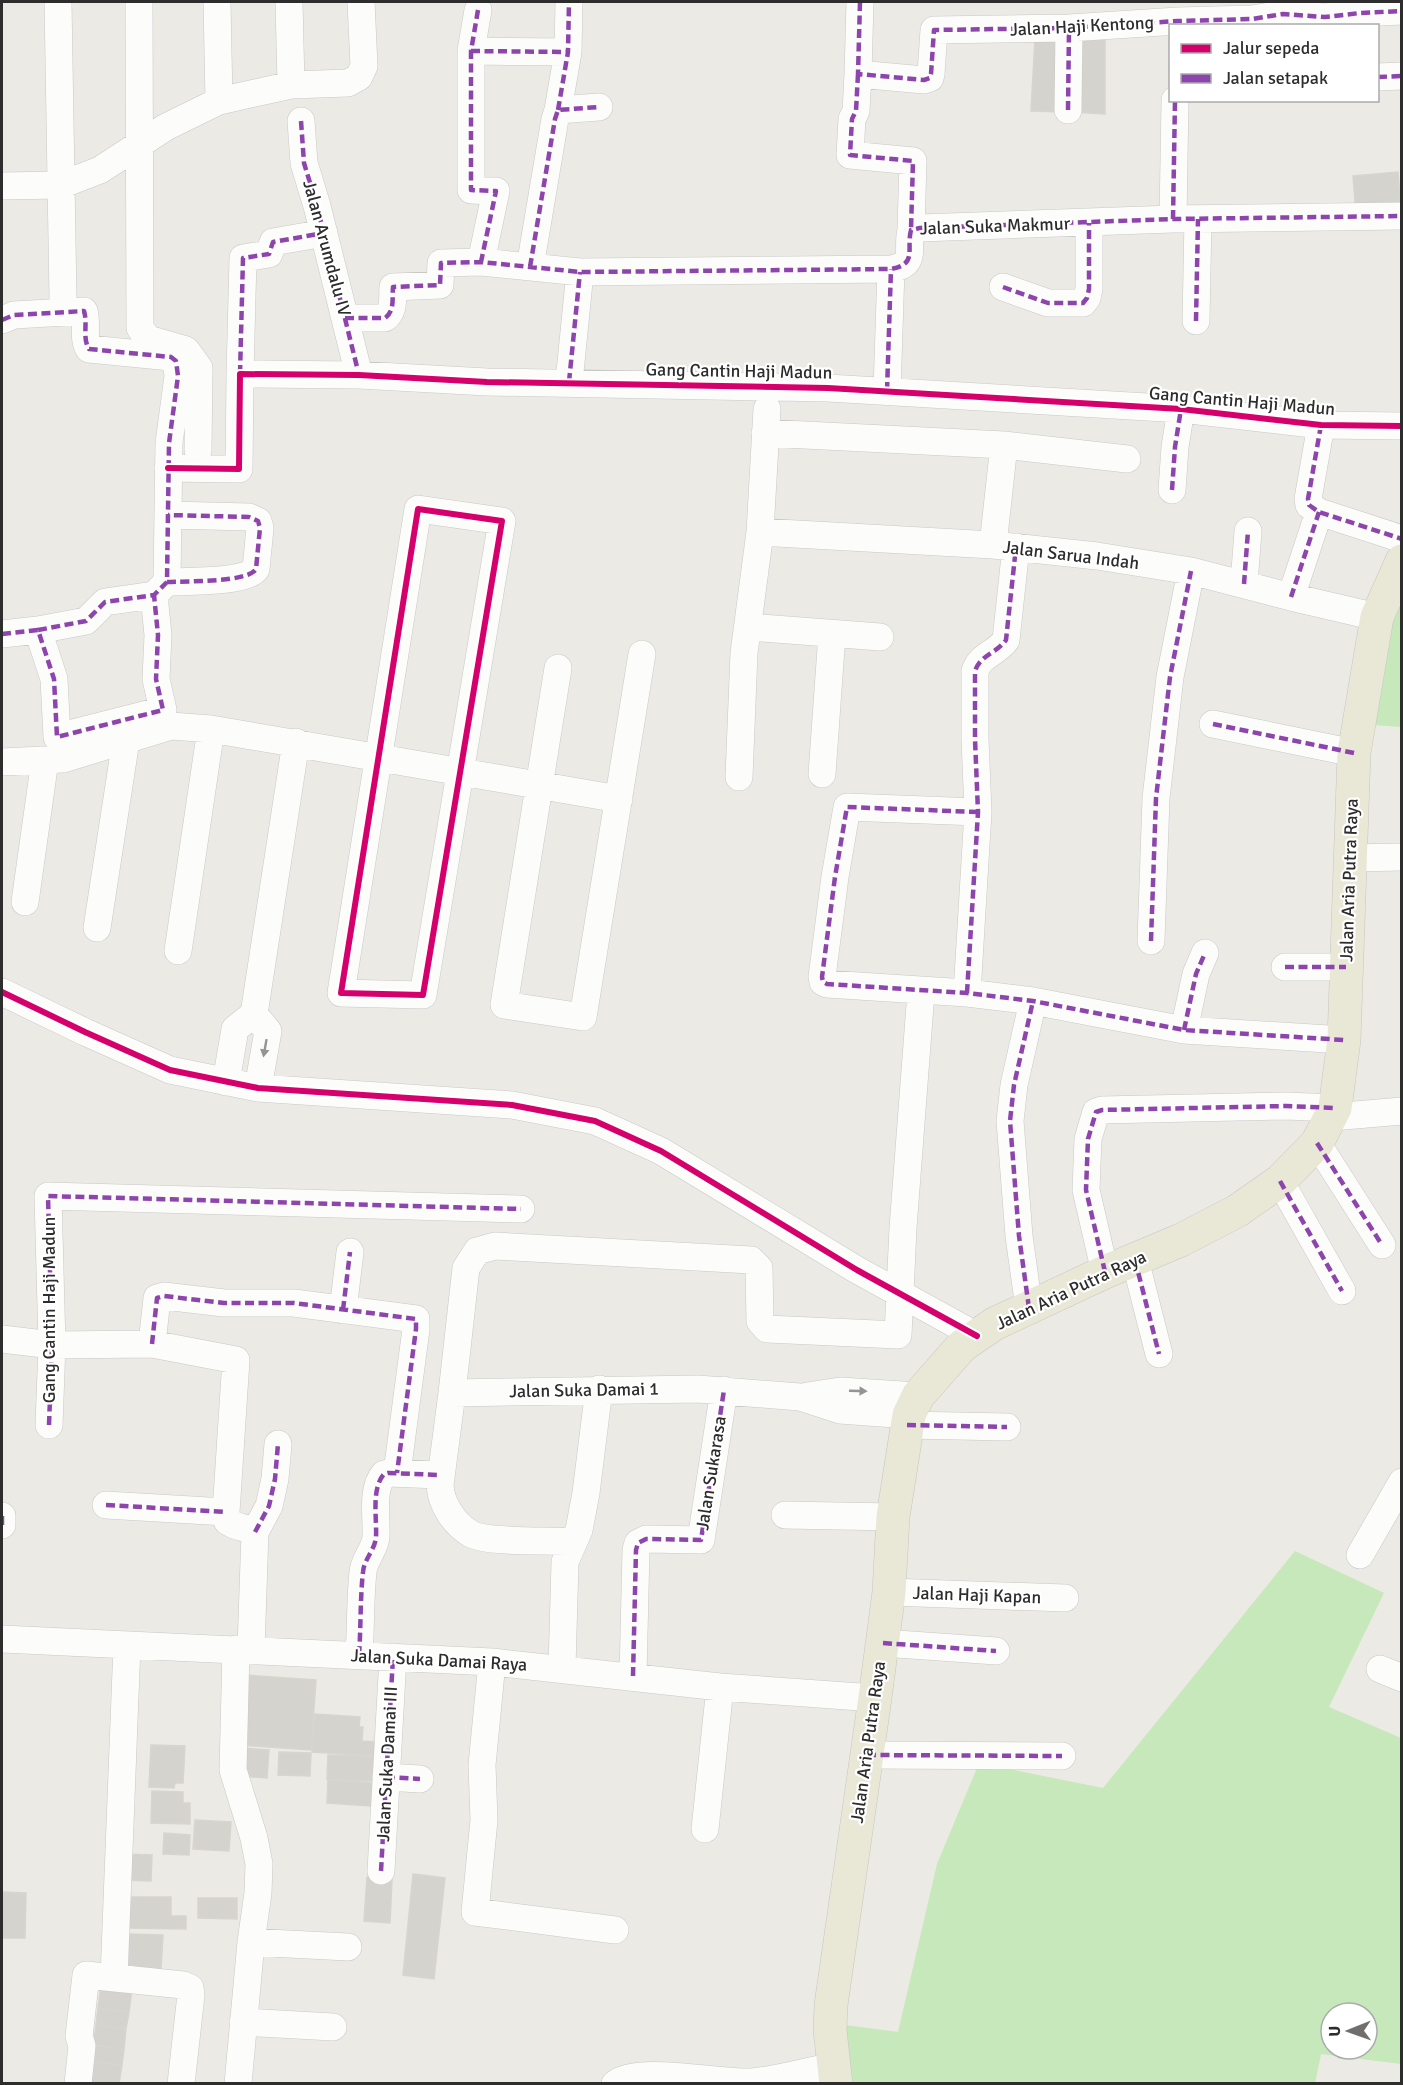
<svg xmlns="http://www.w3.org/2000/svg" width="1403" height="2085" font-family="Signika,sans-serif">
<rect width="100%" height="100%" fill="#eceae4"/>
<!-- green -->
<path fill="#c7e8bb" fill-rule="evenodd" d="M1401,567V727L1360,724Z
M1295,1551L1384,1593L1329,1707L1401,1738V2064L1321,2054L1315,2084L851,2083L838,2024L898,2032L937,1864L979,1763L1103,1788ZM1331,2013H1367V2049H1331Z"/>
<!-- building -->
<path fill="#d5d3ce" stroke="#d7d5d0" stroke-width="1.5" d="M1064,37V112L1031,111L1035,38Z
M1105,38V114L1072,112L1076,39Z
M1398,172L1401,210L1356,214L1353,176Z
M245,1675L316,1680L311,1750L240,1745Z
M315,1714L360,1717L359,1727H363L362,1741L378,1742L377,1756L312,1752Z
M151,1745L185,1746L183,1783H175L174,1788L149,1787Z
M241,1748L269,1750L267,1778L239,1776Z
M279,1752L311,1753L310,1776L278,1775Z
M328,1755L374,1757L373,1781L327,1779Z
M328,1780L373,1783L371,1806L327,1803Z
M152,1791L183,1792V1803H190V1824L151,1823Z
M195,1820L231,1822L229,1851L193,1849Z
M164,1833L190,1835L189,1855L163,1854Z
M124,1854L152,1855L151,1881L122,1880Z
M413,1874L445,1878L434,1979L403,1975Z
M367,1877L392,1879L390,1923L364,1921Z
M2,1892L26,1893L25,1938H2Z
M128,1897H171V1916H186V1929L127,1928Z
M198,1898H237V1919L198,1918Z
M126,1934L163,1935L161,1969L125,1968Z
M101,1985L132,1989L129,2012L98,2008Z
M98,2008L129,2012L126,2029L96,2025Z
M96,2025L126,2029L124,2049L93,2045Z
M93,2045L124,2049L122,2065L91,2061Z
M91,2061L122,2065L119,2084L88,2083Z"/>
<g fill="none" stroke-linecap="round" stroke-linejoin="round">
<!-- minor casing -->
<g stroke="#c9c8c8" stroke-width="28">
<path id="minor" d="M58,2L63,299
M139,2L140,328L148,339L186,350L199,368L198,450
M217,2L219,101
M289,2L291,85
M860,2L858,74L924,80L930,78L931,74L934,30L1069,28L1178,21L1252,19L1283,14L1325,17L1360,13L1402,11
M478,10L471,51V190L496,191L481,262
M471,51L568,52
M858,74L856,111L852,119L850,155L913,161L911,230
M1378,77L1402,76
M558,110L568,52L569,2
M1068,110L1069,28
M301,121L304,163L317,206L359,375
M2,186L61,185L100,170L166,127L219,101L291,85L348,83L359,77L364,66L361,2
M1173,219L1175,100
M530,267L555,119L558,110L599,107
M1003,287L1048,303H1083L1087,298L1089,289V223
M345,318H385C395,311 392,298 393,287L440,285L441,263L481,262L580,272L891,269C918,264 906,250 911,230L920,228L1173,219L1402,216
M2,320L14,315L84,311C88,324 82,338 89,349L171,357L176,361L178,376L169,443L167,582L154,595L105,602L86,621L38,630L54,679L57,737L163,710L156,679L158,635L154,595
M1196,321L1198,219
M240,374L243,258L269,254L273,242L324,233
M569,382L580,272
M887,391L891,269
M1321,425L1308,499L1309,505L1319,512L1402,539
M765,433L1004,445L1127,459
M168,468L239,469L240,374L359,375L487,382L828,388L1181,409L1321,425L1402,426
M1172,490L1175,447L1181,409
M418,509L502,521L423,995L341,993Z
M760,532L993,545L1097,556L1191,571L1291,597L1377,617
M993,545L1004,445
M167,582C185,581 247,583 256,569L260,528L258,521L249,517L168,515
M1244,584L1248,531
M1291,597L1319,512
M748,627L880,637
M2,634L38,630
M558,668L504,1005L583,1017L642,654
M1213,724L1354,753
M2,762L63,759L171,726L211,729L619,799
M822,774L832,634
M739,777L744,653L760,532L767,409
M978,812L847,807L835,877L822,977L823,982L827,984L967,993L1033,1001L1184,1030L1344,1040
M1349,858L1402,857
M25,902L45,760
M97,928L126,740
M1151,941L1156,798L1170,677L1191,571
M178,951L211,729
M1285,967H1346
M2,992L85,1032L170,1070L258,1088L512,1105L595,1121L661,1151L857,1270L977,1336
M967,993L978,812L975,739V671C981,654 996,654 1006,640L1016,547
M254,1014L268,1031L258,1088
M1184,1030L1196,974L1205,953
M226,1082L235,1029L254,1014L296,742
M1332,1117L1402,1111
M1317,1143L1382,1245
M1280,1181L1342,1291
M1135,1260L1159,1354
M1105,1272L1086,1190L1088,1139L1096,1112L1102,1110L1286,1106L1335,1108
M1029,1308L1019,1236L1010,1121L1014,1085L1033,1001
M343,1310L350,1252
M2,1339L52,1345L152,1344L236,1360L226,1512L227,1521C236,1528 246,1527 255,1532
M152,1344L157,1298L164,1296L224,1303H294L416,1319V1329L397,1473
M452,1393L466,1268L477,1251L495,1246L751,1260L759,1268L760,1321L767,1329L898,1335L903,1228L921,992
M807,1396L840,1391L918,1396
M49,1425L52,1345L48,1196L521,1209
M907,1425L1007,1427
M106,1505L226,1512
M785,1515L893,1517
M2,1525V1516
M573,1542C550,1540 488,1543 471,1534C454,1524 441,1504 440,1485L452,1393L698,1389L800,1397L840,1410L909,1415
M1360,1555L1402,1482
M889,1592L1065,1598
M2,1639L492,1662L720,1687L875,1698
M883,1643L996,1651
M236,1649L233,1770L254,1838L259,1864L258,1893L251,1942L238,2084
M251,1649L255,1532L269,1506L275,1479L278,1444
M359,1655C361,1628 360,1599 363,1572C364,1559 375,1550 376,1537C377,1518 371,1489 384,1474L388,1473L440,1475
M492,1662L482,1765L484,1820L475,1912L615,1930
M562,1668L565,1562L579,1530L586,1493L599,1389
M1380,1669L1402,1678
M633,1676L636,1550L638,1543L646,1539L701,1540L724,1390
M867,1755L1062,1756
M386,1777L420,1779
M705,1829L720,1687
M381,1871L393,1657
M251,1942L348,1947
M114,1978L127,1645
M243,2022L333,2027
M78,2084L82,2046L79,2036L86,1975L183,1985L190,1988L191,1995L181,2084
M615,2084C637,2065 721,2084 752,2082C777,2080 808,2071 834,2066"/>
</g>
<!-- major casing -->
<g stroke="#c6c6c3" stroke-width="34">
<path id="major" d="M836,2084L830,2030L831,2005L875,1698L889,1592L893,1517L909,1415L918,1396L962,1346L994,1324L1105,1272L1181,1240L1237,1211L1280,1181L1317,1143L1335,1108L1344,1040L1354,753L1377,617L1402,561"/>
</g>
<!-- minor -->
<use href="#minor" stroke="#fcfcfb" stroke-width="27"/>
<!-- major -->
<use href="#major" stroke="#e9e7d5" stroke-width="33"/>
<!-- quiet -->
<path stroke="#8e44ad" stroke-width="4.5" stroke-dasharray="9 4.5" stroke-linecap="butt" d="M860,2L858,74L924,80L930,78L931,74L934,30L1069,28L1178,21L1252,19L1283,14L1325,17L1360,13L1402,11
M478,10L471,51V190L496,191L481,262
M471,51L568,52
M858,74L856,111L852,119L850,155L913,161L911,230
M1378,77L1402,76
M558,110L568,52L569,2
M1068,110L1069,28
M301,121L304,163L317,206L359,375
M1173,219L1175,100
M530,267L555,119L558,110L599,107
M1003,287L1048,303H1083L1087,298L1089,289V223
M345,318H385C395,311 392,298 393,287L440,285L441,263L481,262L580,272L891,269C918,264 906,250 911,230L920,228L1173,219L1402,216
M2,320L14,315L84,311C88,324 82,338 89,349L171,357L176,361L178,376L169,443L167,582L154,595L105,602L86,621L38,630L54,679L57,737L163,710L156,679L158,635L154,595
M1196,321L1198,219
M240,374L243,258L269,254L273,242L324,233
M569,382L580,272
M887,391L891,269
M1321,425L1308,499L1309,505L1319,512L1402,539
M1172,490L1175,447L1181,409
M167,582C185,581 247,583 256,569L260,528L258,521L249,517L168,515
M1244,584L1248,531
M1291,597L1319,512
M2,634L38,630
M1213,724L1354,753
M978,812L847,807L835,877L822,977L823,982L827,984L967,993L1033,1001L1184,1030L1344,1040
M1151,941L1156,798L1170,677L1191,571
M1285,967H1346
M967,993L978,812L975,739V671C981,654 996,654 1006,640L1016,547
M1184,1030L1196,974L1205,953
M1317,1143L1382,1245
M1280,1181L1342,1291
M1135,1260L1159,1354
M1105,1272L1086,1190L1088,1139L1096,1112L1102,1110L1286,1106L1335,1108
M1029,1308L1019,1236L1010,1121L1014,1085L1033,1001
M343,1310L350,1252
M152,1344L157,1298L164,1296L224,1303H294L416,1319V1329L397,1473
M49,1425L52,1345L48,1196L521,1209
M907,1425L1007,1427
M106,1505L226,1512
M2,1525V1516
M255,1532L269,1506L275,1479L278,1444
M883,1643L996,1651
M359,1655C361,1628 360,1599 363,1572C364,1559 375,1550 376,1537C377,1518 371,1489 384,1474L388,1473L440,1475
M633,1676L636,1550L638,1543L646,1539L701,1540L724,1390
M867,1755L1062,1756
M386,1777L420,1779
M381,1871L393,1657"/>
<!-- cycleway casing -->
<g stroke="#fff" stroke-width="10">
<path id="cycleway" d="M168,468L239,469L240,374L359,375L487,382L828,388L1181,409L1321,425L1402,426
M418,509L502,521L423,995L341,993Z
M2,992L85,1032L170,1070L258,1088L512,1105L595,1121L661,1151L857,1270L977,1336"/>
</g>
<!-- cycleway -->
<use href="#cycleway" stroke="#d6006c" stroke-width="6"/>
</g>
<!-- one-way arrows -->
<defs><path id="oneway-solid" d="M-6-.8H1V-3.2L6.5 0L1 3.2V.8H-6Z" transform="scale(1.5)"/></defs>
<g fill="#949494">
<use href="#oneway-solid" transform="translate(265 1048) rotate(100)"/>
<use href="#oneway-solid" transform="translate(858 1391) rotate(2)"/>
</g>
<g text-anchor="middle" stroke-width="4.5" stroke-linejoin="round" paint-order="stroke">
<!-- street labels -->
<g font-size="18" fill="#2d2d2d" stroke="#fff">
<text transform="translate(1082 26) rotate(-3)" y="6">Jalan Haji Kentong</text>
<text transform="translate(995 226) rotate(-2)" y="6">Jalan Suka Makmur</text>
<text transform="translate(327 248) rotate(75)" y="6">Jalan Arumdalu IV</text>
<text transform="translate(739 371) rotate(1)" y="6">Gang Cantin Haji Madun</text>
<text transform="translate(1242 401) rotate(5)" y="6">Gang Cantin Haji Madun</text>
<text transform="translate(1071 555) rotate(7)" y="6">Jalan Sarua Indah</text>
<text transform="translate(1349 880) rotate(-88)" y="6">Jalan Aria Putra Raya</text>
<text transform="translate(1071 1290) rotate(-25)" y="6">Jalan Aria Putra Raya</text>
<text transform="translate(49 1310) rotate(-90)" y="6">Gang Cantin Haji Madun</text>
<text transform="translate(584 1390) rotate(-1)" y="6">Jalan Suka Damai 1</text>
<text transform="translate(711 1473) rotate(-81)" y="6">Jalan Sukarasa</text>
<text transform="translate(977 1595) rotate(2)" y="6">Jalan Haji Kapan</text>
<text transform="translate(439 1660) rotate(3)" y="6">Jalan Suka Damai Raya</text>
<text transform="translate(868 1742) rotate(-82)" y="6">Jalan Aria Putra Raya</text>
<text transform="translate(387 1764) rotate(-87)" y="6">Jalan Suka Damai III</text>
</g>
</g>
<!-- border -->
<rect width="1403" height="2085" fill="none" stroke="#2d2d2d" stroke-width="6"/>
<!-- legend -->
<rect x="1169" y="24" width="210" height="78" fill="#ffffff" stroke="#ababab" stroke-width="1.5"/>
<rect x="1181" y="44" width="30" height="9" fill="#d6006c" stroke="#ababab" stroke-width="1.5"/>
<text x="1223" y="54" font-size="18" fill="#2d2d2d">Jalur sepeda</text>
<rect x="1181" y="74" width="30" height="9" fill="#8e44ad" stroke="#ababab" stroke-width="1.5"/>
<text x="1223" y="84" font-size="18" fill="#2d2d2d">Jalan setapak</text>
<!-- north arrow -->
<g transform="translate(1349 2031) rotate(269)"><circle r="28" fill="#ffffff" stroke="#ababab" stroke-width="1.5"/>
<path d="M0-4.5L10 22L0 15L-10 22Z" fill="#706f6d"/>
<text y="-9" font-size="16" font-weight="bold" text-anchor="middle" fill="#2d2d2d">U</text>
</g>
</svg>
